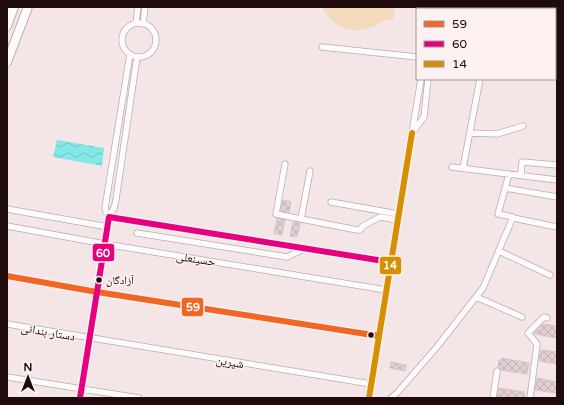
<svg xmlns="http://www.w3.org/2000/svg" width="564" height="405" font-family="'Varela Round','Noto Naskh Arabic',sans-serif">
<defs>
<pattern id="water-waves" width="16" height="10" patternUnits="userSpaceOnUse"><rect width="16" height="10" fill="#83e8e7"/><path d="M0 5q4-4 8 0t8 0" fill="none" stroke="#71c6c5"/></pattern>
<pattern id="building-cross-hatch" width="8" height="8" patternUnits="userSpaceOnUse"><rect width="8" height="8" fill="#e3ced4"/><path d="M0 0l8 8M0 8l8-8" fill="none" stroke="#c2b0b5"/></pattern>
</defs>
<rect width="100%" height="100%" fill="#f4e6e7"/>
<!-- garden -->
<path fill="#f6dabd" d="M322,7H395L393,20L386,19C362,37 336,34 322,7Z"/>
<!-- water -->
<path fill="url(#water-waves)" d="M57,140L104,148L102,166L53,157Z"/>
<!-- building -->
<path fill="url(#building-cross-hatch)" stroke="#d5c4c9" d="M283,200L291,202L289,212L281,211Z
M277,218L285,220L282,235L274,234Z
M293,222L300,223L297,237L290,236Z
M543,324L557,326V338L535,334V333H534Z
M541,350L557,352V364L539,361Z
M502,358L529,363L527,374L501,370L500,368L498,367L499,360H501Z
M391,362L406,365L405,371L390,368Z
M537,378L557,382V393L535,390Z
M499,388L525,392L524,398H497Z"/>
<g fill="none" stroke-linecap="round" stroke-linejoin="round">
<!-- minor casing -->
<g stroke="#bbabac" stroke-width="7">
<path id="minor" d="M432,9V7
M439,9L440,7
M7,13L9,7
M136,23L138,7
M122 40a17 17 0 1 1 34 0a17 17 0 1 1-34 0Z
M143,24L145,7
M322,47L417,57
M555,63L557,64
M421,79L412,133L424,117L428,79
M470,133L497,134L523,126
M285,164L276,214L357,230H360L363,226L380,217L398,220
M452,167L557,180
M463,168L480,79
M521,175L522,162L557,165
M505,188L557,197
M331,202L398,214
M7,209L108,227
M109,214L106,212L105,208L130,54
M109,217L390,262
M513,218L557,227
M301,219L310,171
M7,226L105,244L386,290
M137,233L287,257L304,249
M499,251L550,275
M7,276L97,292L379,336
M476,297L522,317
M7,324L371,384
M7,377L139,398
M80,398L105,244L109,214C115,211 115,204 116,199L137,57
M391,398L397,393L436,348L483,288L513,217L498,214L509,174
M493,398L497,371
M530,398L537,344L528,333L544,317L547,318"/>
</g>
<!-- major casing -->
<g stroke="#bbabac" stroke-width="8">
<path id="major" d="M369,398L412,133"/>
</g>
<!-- highway casing -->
<g stroke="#bbabac" stroke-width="10">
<path id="highway" d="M7,26L14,7
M7,62L28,7"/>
</g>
<!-- minor -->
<use href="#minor" stroke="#fdfbfb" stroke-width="5.5"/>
<!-- major -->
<use href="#major" stroke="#fdfbfb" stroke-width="7"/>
<!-- highway -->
<use href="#highway" stroke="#fdfbfb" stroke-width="8"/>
<!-- bus-1 casing -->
<g stroke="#fef1f1" stroke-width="9">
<path id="bus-1" d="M7,276L97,292L379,336"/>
</g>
<!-- bus-2 casing -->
<g stroke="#fef1f1" stroke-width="9">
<path id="bus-2" d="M80,398L109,217L390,262"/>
</g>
<!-- bus-3 casing -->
<g stroke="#fef1f1" stroke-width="9">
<path id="bus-3" d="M369,398L412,133"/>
</g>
<!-- bus-1 -->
<use href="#bus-1" stroke="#f26522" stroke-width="6"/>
<!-- bus-2 -->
<use href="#bus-2" stroke="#e5007d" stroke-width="6"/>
<!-- bus-3 -->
<use href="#bus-3" stroke="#d78f02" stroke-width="6"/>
</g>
<!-- markers -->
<g fill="#1f0a0c" stroke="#fef1f1" stroke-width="1.5">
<circle cx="99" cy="280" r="3.5"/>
<circle cx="371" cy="335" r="3.5"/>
</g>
<g text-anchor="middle" stroke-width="3" stroke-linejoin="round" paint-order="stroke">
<!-- bus labels -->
<g font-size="11" fill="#1f0a0c" stroke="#fef1f1" text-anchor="start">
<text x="106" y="284">آزادگان</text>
</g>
<!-- street labels -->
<g font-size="12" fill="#1f0a0c" stroke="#fef1f1">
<text transform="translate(196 259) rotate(9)" y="4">حسینعلی</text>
<text transform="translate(48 332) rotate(10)" y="4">دستار بندانی</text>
<text transform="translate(230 362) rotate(9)" y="4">شیرین</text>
</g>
</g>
<g stroke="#fef1f1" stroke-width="1.5">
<rect x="92" y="243" width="23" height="19" rx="4" fill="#e5007d"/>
<rect x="379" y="256" width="23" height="19" rx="4" fill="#d78f02"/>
<rect x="181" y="297" width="23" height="20" rx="4" fill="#f26522"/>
</g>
<g font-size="11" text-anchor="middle" font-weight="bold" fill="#fff">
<text x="103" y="257">60</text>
<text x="390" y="269">14</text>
<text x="193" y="311">59</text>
</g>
<!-- border -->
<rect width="564" height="405" fill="none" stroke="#1f0a0c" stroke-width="16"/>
<!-- legend -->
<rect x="416" y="8" width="140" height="72" fill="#fef1f1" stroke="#a59595"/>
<rect x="424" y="21" width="20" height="6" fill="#f26522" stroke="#a59595"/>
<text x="452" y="28" font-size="12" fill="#1f0a0c">59</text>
<rect x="424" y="41" width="20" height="6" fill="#e5007d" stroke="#a59595"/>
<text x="452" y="48" font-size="12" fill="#1f0a0c">60</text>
<rect x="424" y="61" width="20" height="6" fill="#d78f02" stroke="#a59595"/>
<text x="452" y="68" font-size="12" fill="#1f0a0c">14</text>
<!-- north arrow -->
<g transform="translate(28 377)" stroke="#fef1f1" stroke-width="3" paint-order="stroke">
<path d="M0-3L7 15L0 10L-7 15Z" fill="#1f0a0c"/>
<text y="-6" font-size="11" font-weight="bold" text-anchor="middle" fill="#1f0a0c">N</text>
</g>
</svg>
